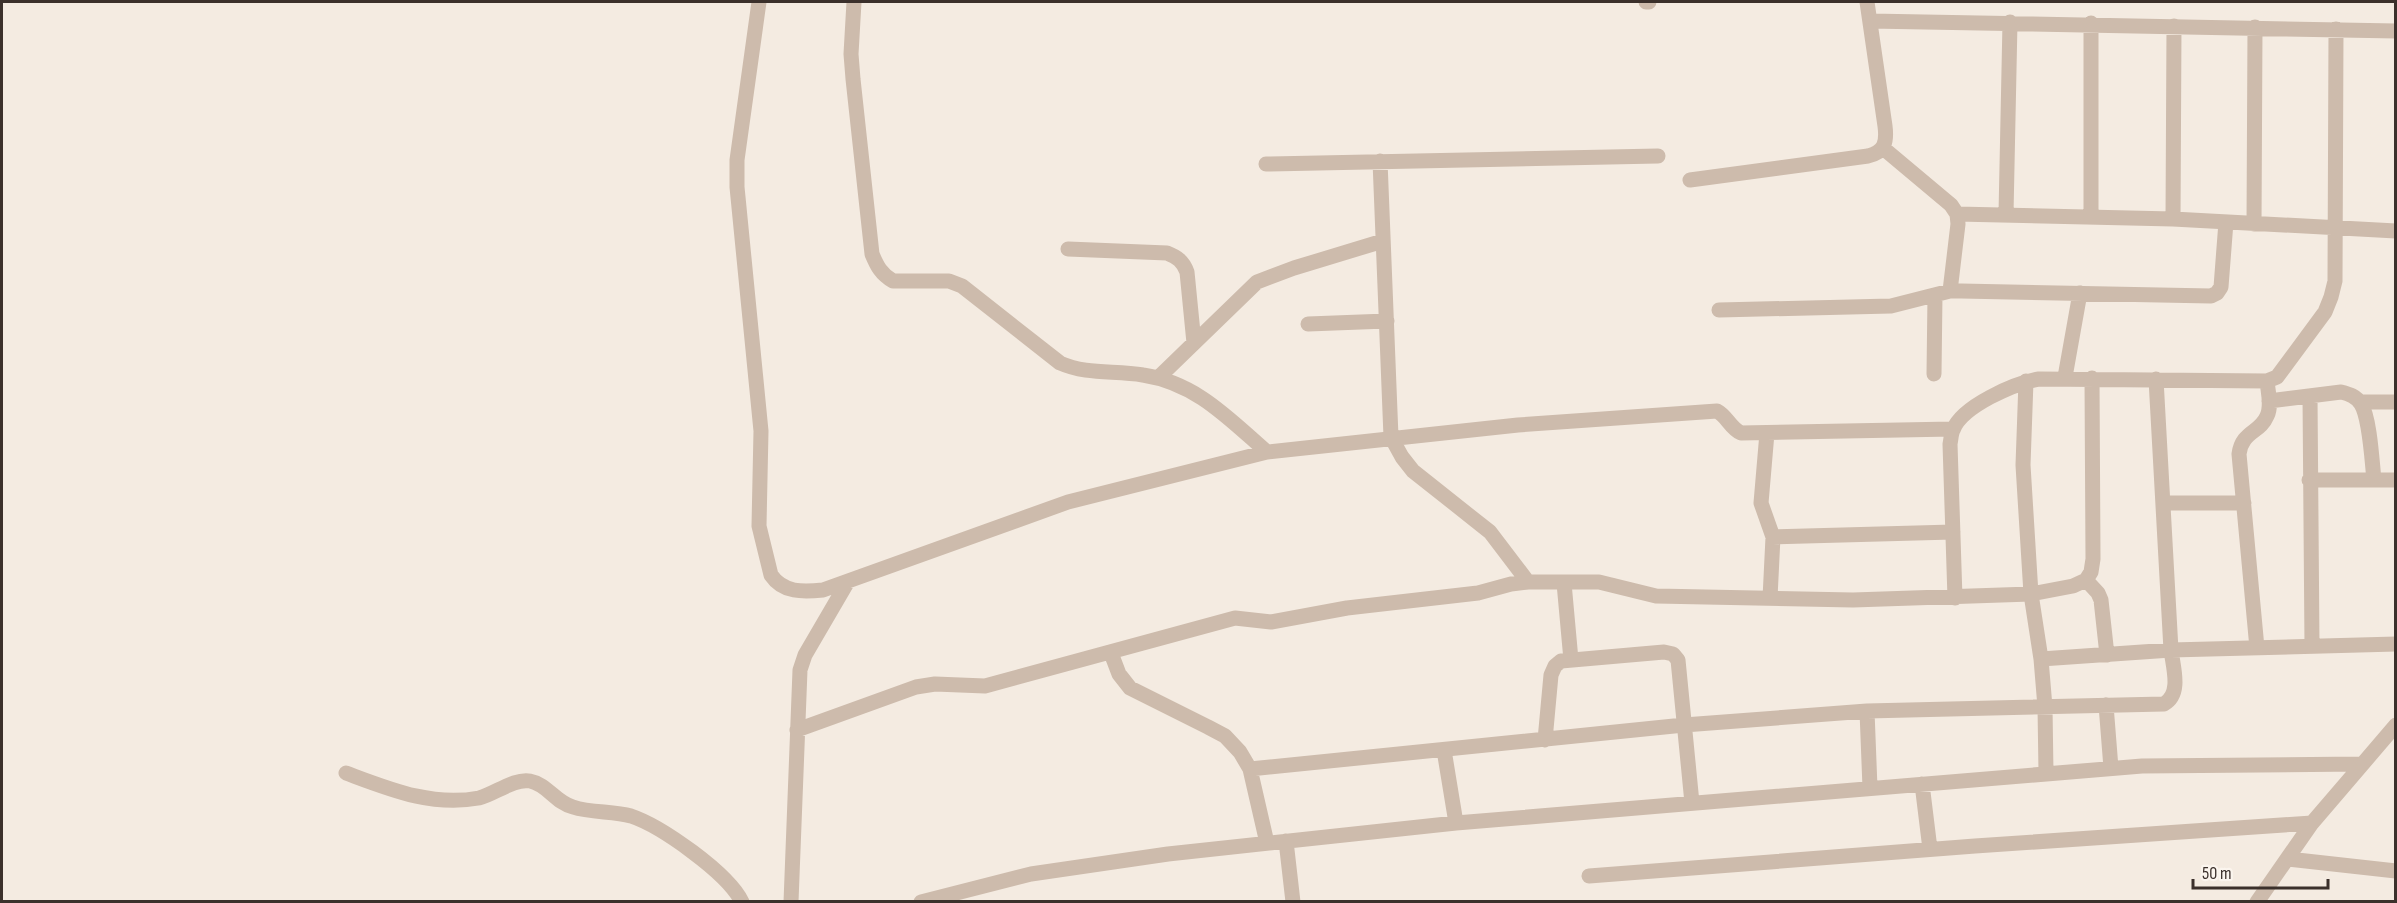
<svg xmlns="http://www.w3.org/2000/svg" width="2397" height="903" font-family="'Sofia Sans Condensed',sans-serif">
<rect width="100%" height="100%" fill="#f4ebe1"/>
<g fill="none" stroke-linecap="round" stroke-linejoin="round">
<!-- street -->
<path stroke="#cdbbac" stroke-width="15" d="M759,2L737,160V187L761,431L759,526L771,575C783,593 803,592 823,590L1068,502L1267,452L1518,425L1717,411C1727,416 1730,428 1741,433L1953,429
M854,2L851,54L853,79L872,254C877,266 881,274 893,281H949L962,286L1060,363C1087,375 1115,370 1143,375C1196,383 1228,418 1267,452
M1646,2H1649
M1870,21L2396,31
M1883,148L1951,205L1957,214L1958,224L1950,291
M1380,161L1391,437L1402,457L1413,471L1490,532L1528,582
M1266,164L1658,156
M1690,180L1868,156C1885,152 1887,142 1885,126L1867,2
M1957,214L2173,219L2396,231
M2006,214L2010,22
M2091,217V23
M2173,219L2174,26
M2254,224L2255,27
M1068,249L1167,253C1177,257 1183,261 1187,272L1194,343
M1719,310L1891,306L1950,291H1961L2211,296L2217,293L2221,287L2226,222
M1308,324L1387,321
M1934,374L1935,295
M1159,377L1257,282L1294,268L1383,241
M2065,377L2080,293
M2026,381L2023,465L2031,594L2041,659L2045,707L2046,773
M2310,396L2312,646
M2269,401L2341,392C2349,394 2356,396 2361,404C2370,418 2372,462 2374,480
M2360,402H2396
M1767,433L1761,503L1773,537L1770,598
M2309,480H2396
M2163,503H2244
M1773,537L1953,532
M2086,580L2098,593L2101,600L2107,655
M1564,583L1571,660
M1955,598L1950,444C1951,440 1951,434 1953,430C1962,406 2015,383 2039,379L2267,381L2277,377L2325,312L2331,297L2335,281L2336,29
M2257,648L2239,454C2242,431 2260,433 2267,416C2272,406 2268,392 2267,381
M1111,653L1119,674L1130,688L1208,727L1225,736L1240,752L1250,769L1267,843
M2041,659L2171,650L2396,644
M2106,705L2111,768
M1867,711L1870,788
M797,730L916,687L935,684L985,686L1235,618L1271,622L1347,608L1478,593L1511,584L1528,582H1599L1656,596L1853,600L2031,594L2073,586L2086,580L2091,572L2093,559L2092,378
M1545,740L1551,675L1555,666L1561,661L1664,652L1673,654L1678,660L1692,803
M1444,750L1456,823
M1250,769L1684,725L1867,711L2164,704C2182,694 2173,667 2171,650L2156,379
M346,773C389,789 432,807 479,798C495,794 514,778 530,781C547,784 556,803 573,807C591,813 613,811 631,816C661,826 728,873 742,902
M1922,784L1930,849
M1286,841L1293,902
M2288,859L2396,871
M1589,876L1975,846L2312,823
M791,902L800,670L805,655L847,583
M921,902L1031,874L1168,854L1456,823L2142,766L2361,764
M2257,902L2312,823L2396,725"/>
</g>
<!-- border -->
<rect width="2397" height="903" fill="none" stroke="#3b302b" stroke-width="6"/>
<!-- scale -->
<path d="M2193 879v9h135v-9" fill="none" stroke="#3b302b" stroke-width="3"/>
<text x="2202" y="879" font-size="18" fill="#3b302b" stroke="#fbf5ee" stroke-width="4.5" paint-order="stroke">50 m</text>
</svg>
